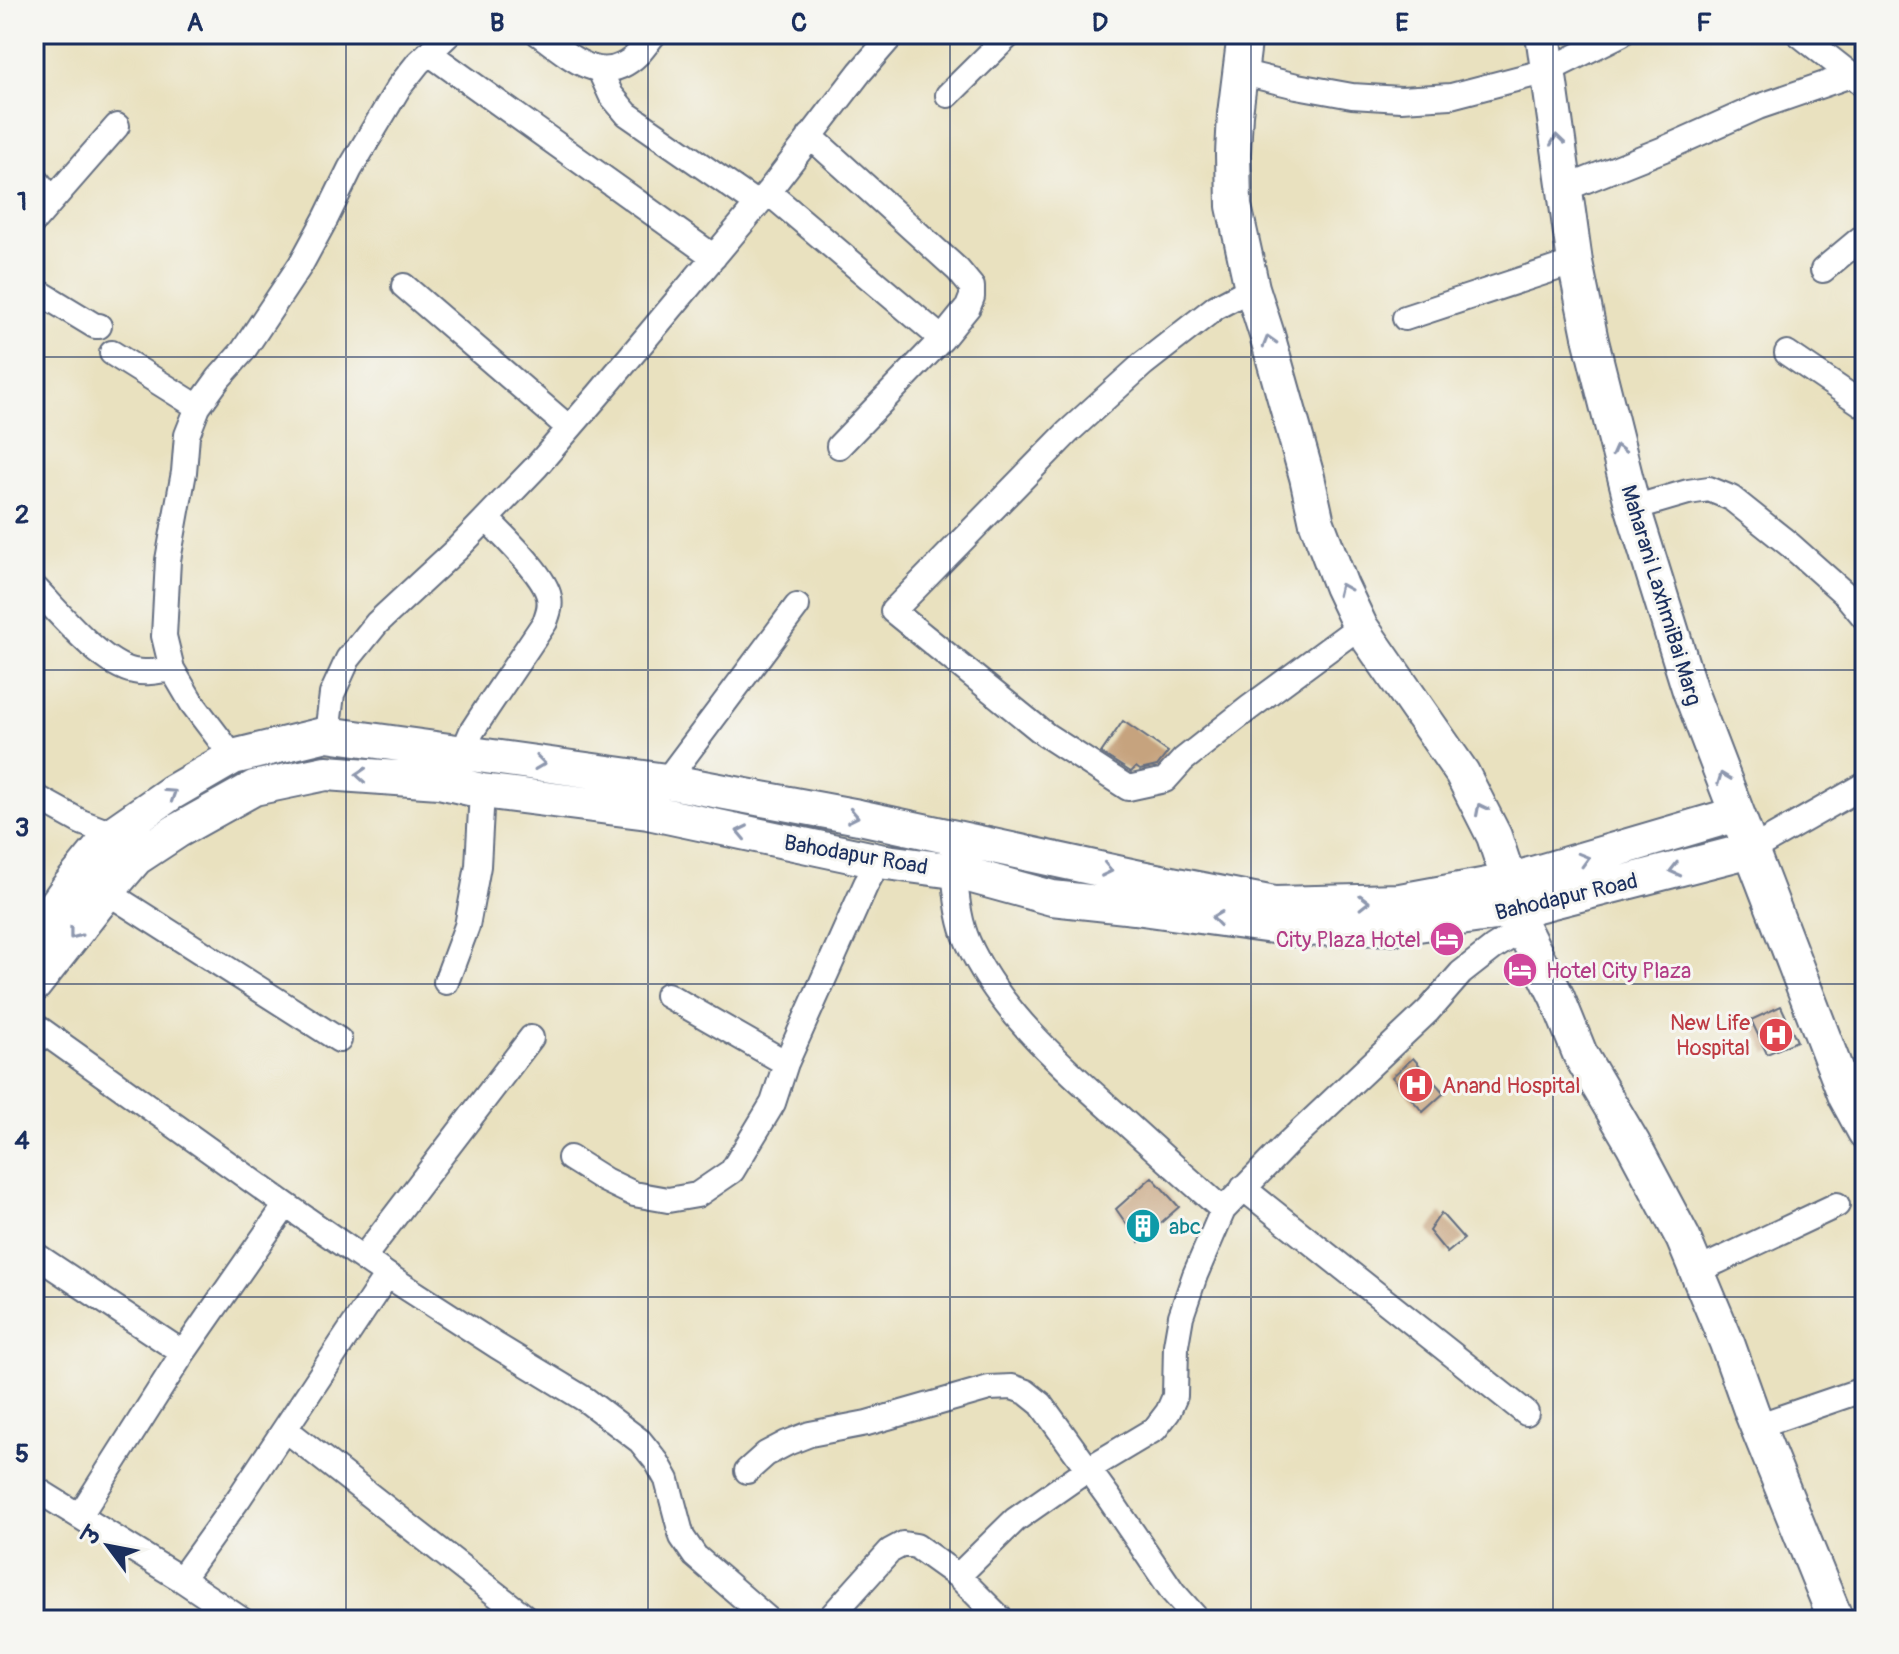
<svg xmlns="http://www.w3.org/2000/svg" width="1899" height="1654" font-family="Pangolin,'Playpen Sans Deva',sans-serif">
<rect width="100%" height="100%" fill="#f6f6f2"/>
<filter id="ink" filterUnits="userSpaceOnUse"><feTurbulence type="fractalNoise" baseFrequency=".0125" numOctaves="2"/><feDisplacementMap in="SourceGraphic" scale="16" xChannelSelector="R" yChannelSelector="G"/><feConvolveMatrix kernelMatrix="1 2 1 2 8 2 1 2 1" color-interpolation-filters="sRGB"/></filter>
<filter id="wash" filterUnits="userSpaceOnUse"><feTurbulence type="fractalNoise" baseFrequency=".006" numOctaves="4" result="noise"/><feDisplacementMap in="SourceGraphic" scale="32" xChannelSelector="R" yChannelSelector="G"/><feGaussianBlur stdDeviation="1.8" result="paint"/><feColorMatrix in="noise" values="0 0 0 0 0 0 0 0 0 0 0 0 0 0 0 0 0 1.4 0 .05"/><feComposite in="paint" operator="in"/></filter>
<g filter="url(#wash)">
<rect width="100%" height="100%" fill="#e9e1bf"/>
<g id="blocks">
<!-- building -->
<path fill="#c6a37e" d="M1123,721L1168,752L1157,766L1140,770L1136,767L1131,772L1101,753Z
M1781,1006L1797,1041L1767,1054L1751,1020Z
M1413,1058L1444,1093L1423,1112L1392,1077Z
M1152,1177L1179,1207L1139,1242L1116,1209Z
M1441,1213L1464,1239L1447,1253L1429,1231Z"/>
</g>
</g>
<g filter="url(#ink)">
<use href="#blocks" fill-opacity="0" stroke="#636d80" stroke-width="2"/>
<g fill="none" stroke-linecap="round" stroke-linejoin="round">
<!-- street casing -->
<g stroke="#636d80" stroke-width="28">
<path id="street" d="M539,34C571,57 602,89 638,54C644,48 649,40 654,34
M1799,34L1865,86
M429,53L714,257
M600,71L611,95L627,114L757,204
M1239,72L1297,86L1352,96L1401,99L1451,96L1547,71L1621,34
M948,95L1010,34
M810,136L958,270L972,287V297L968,307L942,339L839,446
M34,177L52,200
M1564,189L1664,149L1758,107L1851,75
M768,192L942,339
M34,221L117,126
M1823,270L1865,235
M404,286L569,428
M1252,288L1216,307L1143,364L1068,432L893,611L1046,735L1128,788L1165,780L1183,760L1249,708L1360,626
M34,289L95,326H99
M1405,318L1575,262
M112,353L198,407
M1787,353L1865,406
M1633,508L1688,492L1709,489L1731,498L1790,545L1845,594L1865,618
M34,587C58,611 101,665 134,671C147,674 159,671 172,669
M327,734L332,694L348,659L377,623L457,549L536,467L599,394L768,192L860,72L893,34
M463,752L472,731L487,708L545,622C548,613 551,607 549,597C545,575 503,536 487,519
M233,757L192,703L172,669L164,636L168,560L184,472L187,435L198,407L219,378L243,351L301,264L326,218L350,169L399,87L418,63L449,34
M666,781L797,606
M34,796L81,822L112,834
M1751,850L1865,785
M954,871C957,896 958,919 968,942C998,1009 1060,1064 1114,1112C1150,1145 1186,1177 1223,1210
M107,892L339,1040
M446,982L467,926L478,866L482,791
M667,995L786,1063
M34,1025L286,1205L387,1275L497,1346L586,1400L640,1441L657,1462L667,1480L682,1537L695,1556L769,1620
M570,1158L605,1180L634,1194L668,1200L697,1195L732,1171L773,1103L786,1063L866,884L879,861
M1243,1188L1526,1413
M34,1254L183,1353
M363,1258L531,1038
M1697,1271L1837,1205
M1757,1426L1865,1389
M285,1429L529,1620
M747,1471L766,1454L787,1443L810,1434L867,1423L989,1388L1012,1387L1026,1392L1041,1404L1109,1498L1173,1592L1198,1620
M34,1488L181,1579L242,1620
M80,1515L183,1353L286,1205
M958,1576L1015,1520L1088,1469L1155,1429L1168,1412L1175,1396L1176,1345L1181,1316L1195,1275L1223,1210L1287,1144L1428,1011L1461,973L1493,948L1523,929
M181,1579L239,1498L387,1275
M828,1620L890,1551L903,1544L916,1546L958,1576L1002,1620"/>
</g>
<!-- secondary casing -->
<g stroke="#636d80" stroke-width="38">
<path id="secondary" d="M1245,34L1235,114L1233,154L1234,206L1252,288L1267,335L1307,477L1317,523L1341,586L1360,626L1462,773L1494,836L1509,881
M1543,34L1575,262L1591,341L1633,508L1690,691L1846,1097L1865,1132
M1517,910L1523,929L1557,997L1580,1054L1633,1144L1683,1238L1727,1343L1752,1413L1836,1620
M34,936L68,888L112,834L171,793L233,757L327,734L666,781L859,817L1136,877L1274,904L1400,901L1509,881L1737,814
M34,985L107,892L136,858L177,831L254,788L326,773L439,781L482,791L648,812L879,861L954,871L1052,898L1135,907L1294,929L1397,927L1517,910L1751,850"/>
</g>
<!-- street -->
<use href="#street" stroke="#fff" stroke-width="24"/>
<!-- secondary -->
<use href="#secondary" stroke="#fff" stroke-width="34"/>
</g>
<!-- one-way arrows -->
<defs><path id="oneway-chevron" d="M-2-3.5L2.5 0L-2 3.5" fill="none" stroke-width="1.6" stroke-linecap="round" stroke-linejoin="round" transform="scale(2)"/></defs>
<g stroke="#8d97ae">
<use href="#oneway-chevron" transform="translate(1557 140) rotate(-98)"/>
<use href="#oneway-chevron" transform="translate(1269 341) rotate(-106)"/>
<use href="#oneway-chevron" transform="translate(1618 450) rotate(-104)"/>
<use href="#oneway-chevron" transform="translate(1343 589) rotate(-114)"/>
<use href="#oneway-chevron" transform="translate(540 763) rotate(8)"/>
<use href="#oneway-chevron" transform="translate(361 775) rotate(-176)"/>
<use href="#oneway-chevron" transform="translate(1723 778) rotate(-111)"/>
<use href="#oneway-chevron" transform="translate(171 794) rotate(-33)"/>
<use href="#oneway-chevron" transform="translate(1481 809) rotate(-117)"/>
<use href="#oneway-chevron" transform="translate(853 816) rotate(11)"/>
<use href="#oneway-chevron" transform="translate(742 832) rotate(-168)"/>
<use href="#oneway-chevron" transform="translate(1584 859) rotate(-16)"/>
<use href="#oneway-chevron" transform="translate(1107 870) rotate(12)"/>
<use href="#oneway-chevron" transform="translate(1675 870) rotate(166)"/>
<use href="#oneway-chevron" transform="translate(1364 902) rotate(-1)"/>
<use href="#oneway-chevron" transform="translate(1217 918) rotate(-172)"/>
<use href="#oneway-chevron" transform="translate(74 934) rotate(128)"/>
</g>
</g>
<!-- grid -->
<path fill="none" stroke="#1b2f5e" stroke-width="2" stroke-opacity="0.55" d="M346,34V1620M648,34V1620M950,34V1620M1251,34V1620M1553,34V1620M34,357H1865M34,670H1865M34,984H1865M34,1297H1865"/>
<!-- icons -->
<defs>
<g id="hotel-disc" transform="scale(1.8)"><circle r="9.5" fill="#d1479c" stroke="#f6f6f2"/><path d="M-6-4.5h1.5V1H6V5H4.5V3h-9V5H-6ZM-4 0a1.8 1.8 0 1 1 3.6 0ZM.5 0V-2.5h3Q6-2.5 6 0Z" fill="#fff"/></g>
<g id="hospital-disc" transform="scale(1.8)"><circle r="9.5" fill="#e0444e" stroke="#f6f6f2"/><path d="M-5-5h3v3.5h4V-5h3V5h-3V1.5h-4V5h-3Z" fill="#fff"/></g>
<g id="building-disc" transform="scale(1.8)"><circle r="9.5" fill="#0f9aa8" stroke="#f6f6f2"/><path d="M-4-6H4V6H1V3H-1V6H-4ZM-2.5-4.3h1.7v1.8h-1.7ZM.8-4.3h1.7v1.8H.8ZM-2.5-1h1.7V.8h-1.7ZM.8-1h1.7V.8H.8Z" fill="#fff"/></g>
</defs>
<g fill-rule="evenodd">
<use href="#hotel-disc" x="1447" y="939"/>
<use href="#hotel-disc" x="1520" y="970"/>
<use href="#hospital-disc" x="1776" y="1035"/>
<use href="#hospital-disc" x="1416" y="1085"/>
<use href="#building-disc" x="1143" y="1226"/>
</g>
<g text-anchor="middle" stroke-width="6" stroke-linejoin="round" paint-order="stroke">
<!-- street labels -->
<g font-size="22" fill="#1b2f5e" stroke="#f6f6f2">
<text transform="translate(1662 595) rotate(73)" y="8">Maharani LaxhmiBai Marg</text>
<text transform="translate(856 854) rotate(10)" y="8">Bahodapur Road</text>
<text transform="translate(1566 896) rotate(-13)" y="8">Bahodapur Road</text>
</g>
<!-- hotel labels -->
<g font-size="22" fill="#b23c85" stroke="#f6f6f2" text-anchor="end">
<text x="1421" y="947">City Plaza Hotel</text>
<text x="1546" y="978" text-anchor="start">Hotel City Plaza</text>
</g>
<!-- health labels -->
<g font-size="22" fill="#be3a42" stroke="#f6f6f2" text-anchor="end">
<text x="1750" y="1030">New Life<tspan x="1750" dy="25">Hospital</tspan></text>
<text x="1442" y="1093" text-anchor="start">Anand Hospital</text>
</g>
<!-- culture labels -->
<g font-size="22" fill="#0d838f" stroke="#f6f6f2" text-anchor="start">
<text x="1169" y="1234">abc</text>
</g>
</g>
<!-- margin -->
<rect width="1899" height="1654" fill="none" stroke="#f6f6f2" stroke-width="88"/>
<!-- north arrow -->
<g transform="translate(108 1546) rotate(302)" stroke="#f6f6f2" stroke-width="6" paint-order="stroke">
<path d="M0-6L14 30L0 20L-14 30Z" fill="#1b2f5e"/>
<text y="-12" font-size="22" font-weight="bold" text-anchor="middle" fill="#1b2f5e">उ</text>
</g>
<rect x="44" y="44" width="1811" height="1566" fill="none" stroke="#1b2f5e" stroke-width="3"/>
<g font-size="26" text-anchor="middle" font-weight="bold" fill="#1b2f5e">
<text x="195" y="31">A</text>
<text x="497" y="31">B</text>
<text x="799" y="31">C</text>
<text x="1100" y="31">D</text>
<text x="1402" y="31">E</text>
<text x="1704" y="31">F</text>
<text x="22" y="210">1</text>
<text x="22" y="523">2</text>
<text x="22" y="836">3</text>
<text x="22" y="1149">4</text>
<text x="22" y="1462">5</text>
</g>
</svg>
